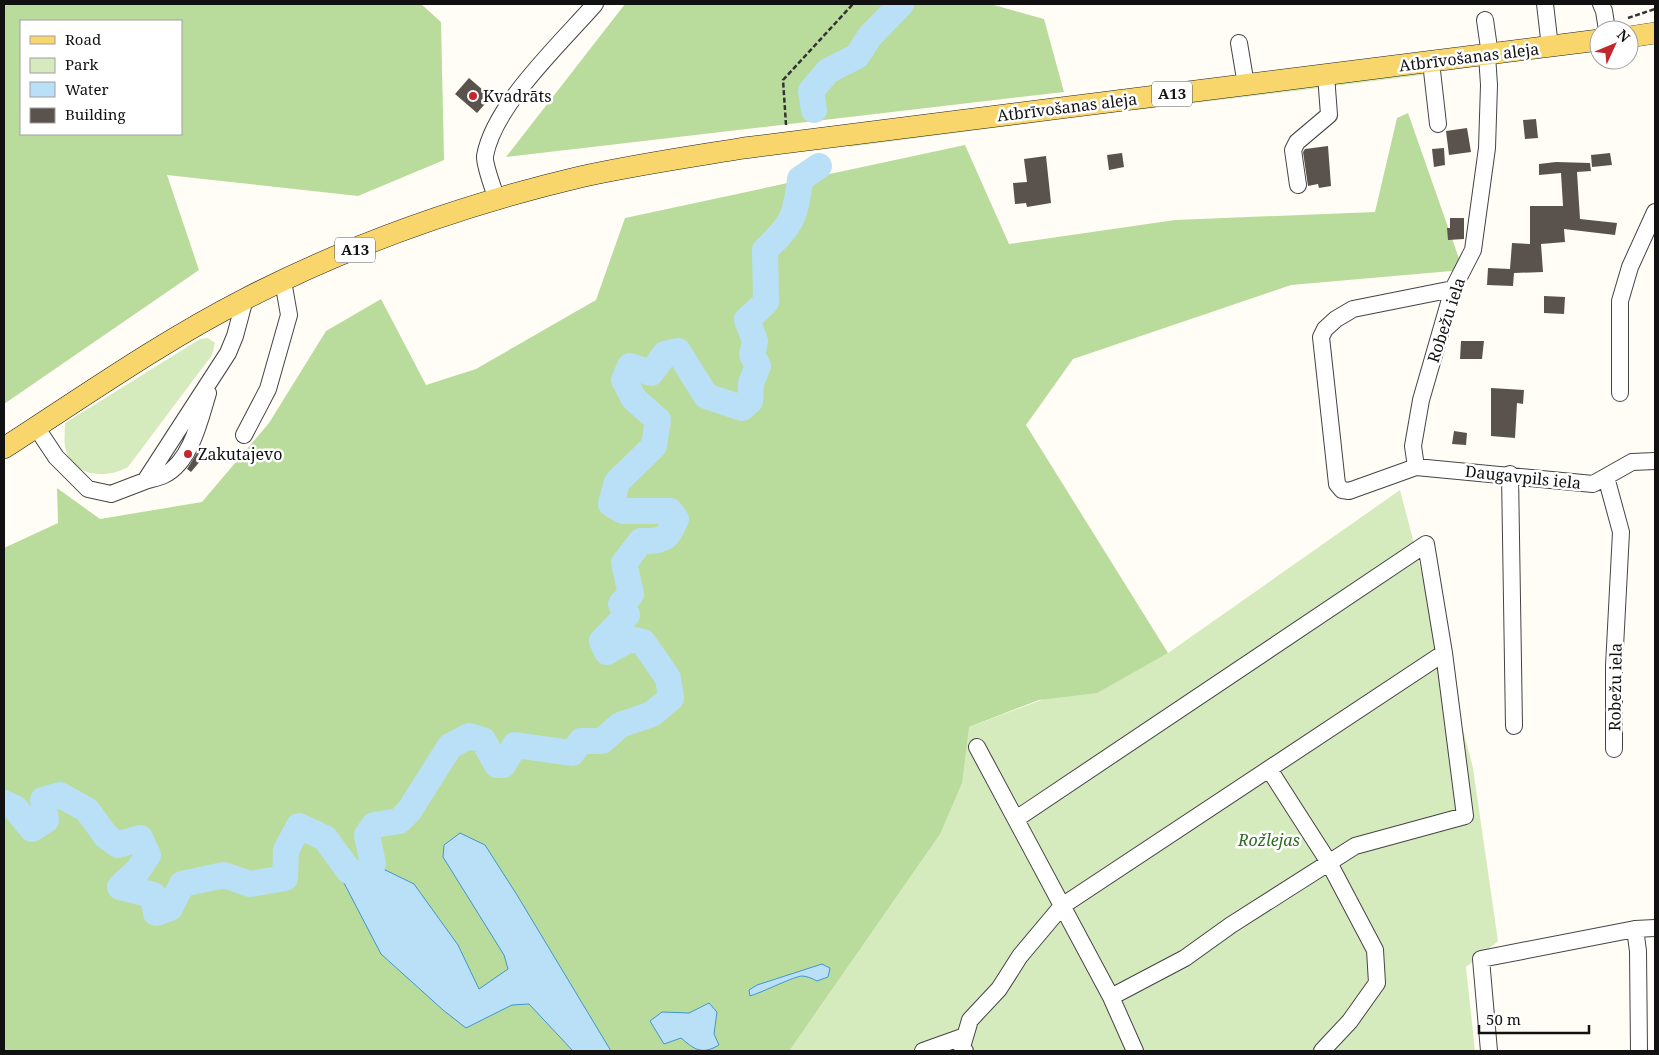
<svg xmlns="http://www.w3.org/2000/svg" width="1659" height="1055" font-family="'Noto Serif',serif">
<rect width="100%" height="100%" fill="#fffdf5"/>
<!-- green -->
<path fill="#d5ebbd" d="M1421,73L1423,75L1334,86L1336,83Z
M1317,85L1320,88L1136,110L1137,108Z
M1033,121L1039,122L849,147L847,143Z
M208,338L215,343L212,355L128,467C109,478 77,478 67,454C63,444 65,433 65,423L200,339Z
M1400,490L1473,768L1498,941L1466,967L1475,1051H707L969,727L1168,653Z"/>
<!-- forest -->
<path fill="#b9dc9c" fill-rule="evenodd" d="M4,4H421L441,22L444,160L358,196L167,175L199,270L4,404ZM21,21H181V134H21Z
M625,4H990L1044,19L1064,92L506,157Z
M1408,113L1463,270L1291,285L1073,359L1026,425L1168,653L1097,693L1039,700L969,727L962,783L940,834L789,1051H4V548L58,523L57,488L100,519L202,502L269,423L326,331L381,299L426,385L476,369L596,300L625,218L965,145L1009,244L1175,220L1375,212L1397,118Z"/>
<!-- water -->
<path fill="#b9e0f7" stroke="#3f96cf" d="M460,833L485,845L517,895L611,1051H573L529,1004L512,1005L466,1028L443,1010L381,954L344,883L349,871L361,876L373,864L414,884L458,945L479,989L508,969L504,955L443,857L444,845Z
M822,964L830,968L828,977L817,981C813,979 807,976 802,976C795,976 763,992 750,996L749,990L757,985Z
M709,1003L717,1012L714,1034L719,1045C702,1055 695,1050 681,1038L664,1044L650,1021L662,1012L689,1013Z"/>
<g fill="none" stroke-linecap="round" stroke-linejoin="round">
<!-- river -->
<path stroke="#b9e0f7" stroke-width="26" d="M814,110L811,91L828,71L857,56L870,36L901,4
M4,803L15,808L32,829L46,820L43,800L60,795L87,810L106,836L118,845L140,838L148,855L138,870L120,887L153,895L156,913L170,908L182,884L224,875L250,884L285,878L286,850L299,826L325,838L349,871L361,876L373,864L367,835L374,825L399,821L409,811L450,746L469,736L483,740L497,765H503L515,745L572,753L581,741H602L620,725L652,714L671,698L668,678L643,642L630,639L607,652L602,641L627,615L621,604L631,594L624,563L641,541C663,541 667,540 676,519L670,511H623L611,504L617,482L654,446L658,420L634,399L624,380L630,366L651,373L665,354L678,351L706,396L742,408L750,401L751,383L758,366L752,355L755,341L747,320L766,302L765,250C792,225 796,216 800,179L819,166"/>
</g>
<!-- building -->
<path fill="#5a524d" d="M469,78L491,97L477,113L455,94Z
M1536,119L1538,138L1525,139L1523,120Z
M1467,128L1471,152L1449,155L1446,131Z
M1328,146L1331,186L1319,188L1318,184L1308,186L1303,152L1305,149Z
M1444,148L1445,165L1434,167L1432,149Z
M1122,153L1124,167L1109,170L1107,155Z
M1610,153L1612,165L1592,167L1591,155Z
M1046,156L1051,203L1027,207L1026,203L1015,204L1013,183L1027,182L1024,159Z
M1556,162L1590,163L1591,171L1577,172L1580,219L1617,223L1615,235L1564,229L1565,242L1541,244L1543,272L1514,273L1513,286L1487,285L1488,268L1510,269L1512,243L1530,244V206H1563L1561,173L1539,175V164Z
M1450,218H1464V239L1448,240L1447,228H1450Z
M1544,296L1565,297L1564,314L1544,313Z
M1461,341H1484L1482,359H1460Z
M1491,388L1524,390L1523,404L1517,403L1515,438L1491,436Z
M1454,431L1467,433L1466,445L1452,444Z
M200,448L207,453L191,472L187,469Z"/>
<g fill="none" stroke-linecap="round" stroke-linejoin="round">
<!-- minor casing -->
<g stroke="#444" stroke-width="18">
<path id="minor" d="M1545,4L1550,47
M1601,4L1604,11L1607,30
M1485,20L1490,55
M1239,43L1246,85
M1431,62L1438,124
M1298,185L1293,150L1297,142L1329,115L1326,75
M497,200C494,190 484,165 485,156C494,105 561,43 595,4
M1453,289L1353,309L1336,319L1325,329L1321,337L1337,484L1342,490L1349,491L1416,467L1593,484L1632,462L1655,461
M1620,393V301L1630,267L1655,212
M36,427L56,457L88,489L111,494L145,481L228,353L235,336L245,299
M244,435L268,389L289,315L283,281
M1416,467L1413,446L1421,400L1453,289L1473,250L1487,148L1489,85L1487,55
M1510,474L1514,726
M1606,477L1621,532L1614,666V749
M145,481C151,479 158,478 164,475C191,462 200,419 208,393
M977,747L1111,997L1135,1051
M1269,769L1328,861L1375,950L1377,983L1350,1021L1322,1051
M1016,819L1426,544L1444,653L1465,816L1355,846L1231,925L1185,958L1111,997
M1635,929L1638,951L1639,1051
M923,1051L965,1036
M965,1051L962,1047L970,1020L999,989L1020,956L1062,906L1444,653
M1489,1051L1481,959L1635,929L1655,928"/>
</g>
<!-- major casing -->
<g stroke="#222" stroke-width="22">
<path id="major" d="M1629,37L1655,33
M4,448C83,397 161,342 245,299C350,245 466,204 580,177C634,165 689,157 744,148L1599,40"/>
</g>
<!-- path -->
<path stroke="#333" stroke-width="2.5" stroke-dasharray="5 2.5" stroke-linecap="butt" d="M1628,18L1655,9
M786,125L783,80L853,4"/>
<!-- minor -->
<use href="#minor" stroke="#fff" stroke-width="16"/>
<!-- major -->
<use href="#major" stroke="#f9d66b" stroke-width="21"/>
</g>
<!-- markers -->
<g fill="#c4262e" stroke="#fff" stroke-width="2">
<circle cx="473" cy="96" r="5"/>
<circle cx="188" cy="454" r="5"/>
</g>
<g text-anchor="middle" stroke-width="5" stroke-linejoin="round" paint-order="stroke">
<!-- shield labels -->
<g fill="#fff" stroke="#585858" stroke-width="1">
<rect x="1152" y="81.5" width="40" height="25" rx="4"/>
<rect x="335" y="237.5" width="40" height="25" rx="4"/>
</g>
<g font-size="15" font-weight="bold" fill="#111">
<text x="1172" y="99">A13</text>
<text x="355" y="255">A13</text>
</g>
<!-- street labels -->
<g font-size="16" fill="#111" stroke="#fff">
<text transform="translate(1469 57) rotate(-7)" y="6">Atbrīvošanas aleja</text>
<text transform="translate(1067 107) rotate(-7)" y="6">Atbrīvošanas aleja</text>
<text transform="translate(1446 320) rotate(-72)" y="6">Robežu iela</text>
<text transform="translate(1523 477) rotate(6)" y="6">Daugavpils iela</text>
<text transform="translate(1615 687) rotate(-89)" y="6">Robežu iela</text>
</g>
<!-- poi labels -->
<g font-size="16" fill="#111" stroke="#fff" text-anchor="start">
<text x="483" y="102">Kvadrāts</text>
<text x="198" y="460">Zakutajevo</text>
</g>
<!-- park labels -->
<g font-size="16" font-style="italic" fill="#2f6b1f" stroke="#fff">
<text x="1269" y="846">Rožlejas</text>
</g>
</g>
<!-- border -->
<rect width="1659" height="1055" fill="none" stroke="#111111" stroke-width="10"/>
<!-- legend -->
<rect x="20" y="20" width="162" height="115" fill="#ffffff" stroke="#a0a0a0"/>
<rect x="30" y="36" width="25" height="8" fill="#f9d66b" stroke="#a0a0a0"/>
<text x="65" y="45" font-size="15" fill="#111111">Road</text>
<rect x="30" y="58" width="25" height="15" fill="#d5ebbd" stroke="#a0a0a0"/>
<text x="65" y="70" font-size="15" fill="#111111">Park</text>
<rect x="30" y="82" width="25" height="15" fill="#b9e0f7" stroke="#a0a0a0"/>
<text x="65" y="95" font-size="15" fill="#111111">Water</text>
<rect x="30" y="108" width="25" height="15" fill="#5a524d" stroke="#a0a0a0"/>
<text x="65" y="120" font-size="15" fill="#111111">Building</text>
<!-- north arrow -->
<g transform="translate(1614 45) rotate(46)"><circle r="24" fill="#ffffff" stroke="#a0a0a0"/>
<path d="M0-4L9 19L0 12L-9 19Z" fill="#c4262e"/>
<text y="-8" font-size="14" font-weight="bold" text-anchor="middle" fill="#111111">N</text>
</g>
<!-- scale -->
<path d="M1479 1025v8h110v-8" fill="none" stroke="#111111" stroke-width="2.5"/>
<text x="1486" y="1025" font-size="15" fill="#111111" stroke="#ffffff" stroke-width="4" paint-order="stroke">50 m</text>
</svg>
